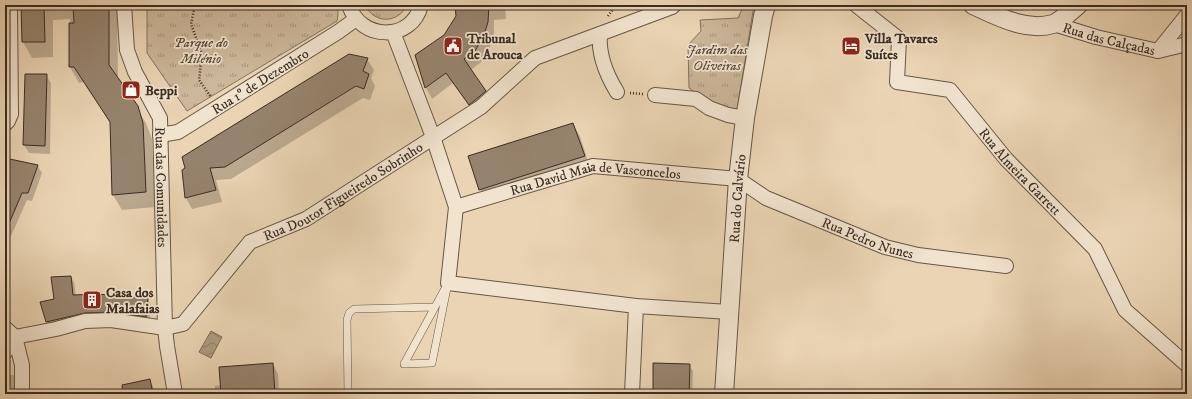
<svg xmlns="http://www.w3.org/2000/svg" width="1192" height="399" font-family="'IM FELL DW Pica',serif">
<defs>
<pattern id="grass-tufts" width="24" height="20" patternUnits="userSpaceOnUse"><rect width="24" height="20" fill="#ccb79a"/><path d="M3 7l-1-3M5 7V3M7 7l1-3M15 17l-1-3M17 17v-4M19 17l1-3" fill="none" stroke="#a7957d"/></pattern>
<pattern id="water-waves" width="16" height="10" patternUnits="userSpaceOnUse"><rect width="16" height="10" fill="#ae9b82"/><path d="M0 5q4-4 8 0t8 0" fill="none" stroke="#8f7f6a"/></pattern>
</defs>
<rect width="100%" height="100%" fill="#ead4b3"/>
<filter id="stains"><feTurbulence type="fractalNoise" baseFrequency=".005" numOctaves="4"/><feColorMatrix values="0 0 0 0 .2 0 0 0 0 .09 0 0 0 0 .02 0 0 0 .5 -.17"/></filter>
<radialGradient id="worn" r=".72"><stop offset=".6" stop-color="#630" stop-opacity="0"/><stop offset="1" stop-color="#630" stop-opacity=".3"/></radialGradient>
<!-- grass -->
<path fill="url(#grass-tufts)" stroke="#84725e" d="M147,5H336C339,10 338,16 337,21L187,111L147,53Z
M364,5H408C396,24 376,24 364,5Z
M744,5H754L737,111L708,102L689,88L688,45L701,31L700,20L738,18Z"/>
<!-- water -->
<path fill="url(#water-waves)" stroke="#806f5c" d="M211,331L222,337L211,358L199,352Z"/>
<!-- shadow -->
<path fill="#0003" d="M22,5H117L118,79L146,123L152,139L155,207L122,210L113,195L111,124L84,82L79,83L70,67V19L53,20V57L32,58L23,42Z
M456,5H505L506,19L494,20V34L490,46L481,62L471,70L492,102L476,115L453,83L432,99L426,88L416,56L445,36L457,16Z
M367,59L374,70L371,78L375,86L370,100L363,98L231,179L216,180L222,202L192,209L186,198L183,170Z
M46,75L51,83L50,154L29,153L24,145Z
M573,125L580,136L590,168L487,201L480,189Z
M5,159L37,165L42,173L32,201L27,200L11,236L5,232Z
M71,277L74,282L76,296L148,299L151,305L149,322L51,328L47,322L42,303L55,299Z
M273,364L278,374L279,394H215V386L221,385Z
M689,365L693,371L692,394H654Z
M5,375H13L17,382V394H5Z
M149,380L153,386L154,394H124Z"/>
<!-- building -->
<path fill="#96836d" stroke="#3b2c22" d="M21,5H44L45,42H22Z
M73,5H109V65L138,106L143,123L146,192L112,195L110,122L74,67H69V23H74Z
M455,5H489L488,22L484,35L475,51L464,59L486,91L469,105L446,73L425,88L415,55L444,35L456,16Z
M349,54L368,58L363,71L369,74L364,89L356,86L225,167L210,168L216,190L185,198L182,170L185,168L182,157Z
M25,74H47L45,146L23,145Z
M573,123L585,156L479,190L468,156Z
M5,158L38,165L28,193H22L5,233Z
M71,276L73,295L96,294L148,298L146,317L112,312L85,313L46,322L40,302L54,299L51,277Z
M273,363L275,394H221L219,367Z
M653,363L690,364L689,394H653Z
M150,379L153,394H123L122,385Z"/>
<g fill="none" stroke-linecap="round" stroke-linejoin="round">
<!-- service casing -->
<g stroke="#675646" stroke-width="8">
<path id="service" d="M448,283L432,363L404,364Z
M348,394L347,320L349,313L354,309L435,307"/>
</g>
<!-- minor casing -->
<g stroke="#675646" stroke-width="16">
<g id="minor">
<path id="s1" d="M124,5L127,50L135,72L160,118L165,328L167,346L175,394"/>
<path d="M349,5C360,41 412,42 421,5"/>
<path id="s2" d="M856,5L899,39L897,82L950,90L1006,159L1095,249L1125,310L1187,365"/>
<path id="s3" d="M1054,24L1096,37L1158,51L1187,44"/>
<path d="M393,32L433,137L456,207L448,283L636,306L729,312"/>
<path d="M600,34C598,55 606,74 617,92"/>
<path d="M1158,51L1187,15"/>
<path d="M655,95L696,99L709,108L728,115L745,118"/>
<path d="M5,124L8,121L11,114L10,5"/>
<path d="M160,135L178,132L338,32L356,19"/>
<path id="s4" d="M456,207L593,166L738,179L766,198L885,247L918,255L1006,266"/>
<path d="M5,328L15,337"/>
<path id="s5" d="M15,337L56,329L85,321L111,320L165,328L183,324L250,242L306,219L481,107L535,58L672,7L674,5"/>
<path d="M15,337L22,365V394"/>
<path d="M5,352L15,337"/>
<path d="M632,394L636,306"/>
</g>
</g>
<!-- tertiary casing -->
<g stroke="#675646" stroke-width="20">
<g id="tertiary">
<path d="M973,5C997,16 1026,32 1053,24C1060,22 1072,10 1078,5"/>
<path id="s6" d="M724,394L738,179L745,118L763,16L766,5"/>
</g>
</g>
<!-- path -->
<path stroke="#3b2c22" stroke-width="2.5" stroke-dasharray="1 2" stroke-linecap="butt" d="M195,5L191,24L202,54L199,80L211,97
M608,16L616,5
M630,93L643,94"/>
<!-- service -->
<use href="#service" stroke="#f1e3ce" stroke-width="7"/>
<!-- minor -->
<use href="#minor" stroke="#f1e3ce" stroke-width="14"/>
<!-- tertiary -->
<use href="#tertiary" stroke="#f1e3ce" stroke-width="18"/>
</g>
<!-- icons -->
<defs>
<g id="civic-square" transform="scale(1)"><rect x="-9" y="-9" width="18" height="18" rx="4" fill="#8f2418" stroke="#f1e3ce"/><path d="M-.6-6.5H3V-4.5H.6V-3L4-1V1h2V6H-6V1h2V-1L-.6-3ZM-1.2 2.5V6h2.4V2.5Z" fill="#fff"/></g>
<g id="hotel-square" transform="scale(1)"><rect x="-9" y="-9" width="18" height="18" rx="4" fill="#8f2418" stroke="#f1e3ce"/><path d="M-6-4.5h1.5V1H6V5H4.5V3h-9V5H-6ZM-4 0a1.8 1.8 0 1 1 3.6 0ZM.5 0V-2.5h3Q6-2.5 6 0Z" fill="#fff"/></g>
<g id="shop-square" transform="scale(1)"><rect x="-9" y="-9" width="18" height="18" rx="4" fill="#8f2418" stroke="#f1e3ce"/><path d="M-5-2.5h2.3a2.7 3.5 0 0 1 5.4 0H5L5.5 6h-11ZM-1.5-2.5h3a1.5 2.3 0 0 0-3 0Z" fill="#fff"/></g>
<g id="building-square" transform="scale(1)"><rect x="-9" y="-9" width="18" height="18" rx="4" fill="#8f2418" stroke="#f1e3ce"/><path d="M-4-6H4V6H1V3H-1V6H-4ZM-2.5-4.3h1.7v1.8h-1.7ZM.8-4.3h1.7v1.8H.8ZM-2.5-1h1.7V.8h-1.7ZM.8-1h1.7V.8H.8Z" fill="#fff"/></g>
</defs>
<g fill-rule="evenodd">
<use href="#civic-square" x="453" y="46"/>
<use href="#hotel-square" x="851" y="46"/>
<use href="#shop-square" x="131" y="90"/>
<use href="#building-square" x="92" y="300"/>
</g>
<g text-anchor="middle" stroke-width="3.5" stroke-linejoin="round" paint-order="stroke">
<!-- street labels -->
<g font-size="14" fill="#3b2c22" stroke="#f1e3ce">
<text dy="5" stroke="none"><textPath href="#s3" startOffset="57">Rua das Calçadas</textPath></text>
<text transform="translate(260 81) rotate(-32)" y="5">Rua 1º de Dezembro</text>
<text dy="5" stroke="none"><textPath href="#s2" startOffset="259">Rua Almeira Garrett</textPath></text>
<text dy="5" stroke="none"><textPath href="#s4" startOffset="144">Rua David Maia de Vasconcelos</textPath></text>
<text dy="5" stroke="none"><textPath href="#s1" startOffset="190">Rua das Comunidades</textPath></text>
<text dy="5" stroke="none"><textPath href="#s5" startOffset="383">Rua Doutor Figueiredo Sobrinho</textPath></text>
<text dy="5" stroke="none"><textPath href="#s6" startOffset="196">Rua do Calvário</textPath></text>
<text dy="5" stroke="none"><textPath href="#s4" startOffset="432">Rua Pedro Nunes</textPath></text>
</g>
<!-- poi labels -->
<g font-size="14" font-weight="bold" fill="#3b2c22" stroke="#f1e3ce" text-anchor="start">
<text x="467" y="43">Tribunal<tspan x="467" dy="16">de Arouca</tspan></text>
<text x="865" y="43">Villa Tavares<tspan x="865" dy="16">Suítes</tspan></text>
<text x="145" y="95">Beppi</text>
<text x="106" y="297">Casa dos<tspan x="106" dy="16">Malafaias</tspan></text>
</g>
<!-- park labels -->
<g font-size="14" font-style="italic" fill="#58483a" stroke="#f1e3ce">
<text x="201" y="47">Parque do<tspan x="201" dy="16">Milénio</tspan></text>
<text x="717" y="54">Jardim das<tspan x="717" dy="16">Oliveiras</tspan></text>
</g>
</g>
<!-- margin -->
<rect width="1192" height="399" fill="none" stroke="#ead4b3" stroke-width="20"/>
<rect x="6" y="6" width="1180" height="387" fill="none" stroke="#3b2c22" stroke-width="2"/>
<rect x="10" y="10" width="1172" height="379" fill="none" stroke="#3b2c22"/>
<rect width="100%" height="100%" filter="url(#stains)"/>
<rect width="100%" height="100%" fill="url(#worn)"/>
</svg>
